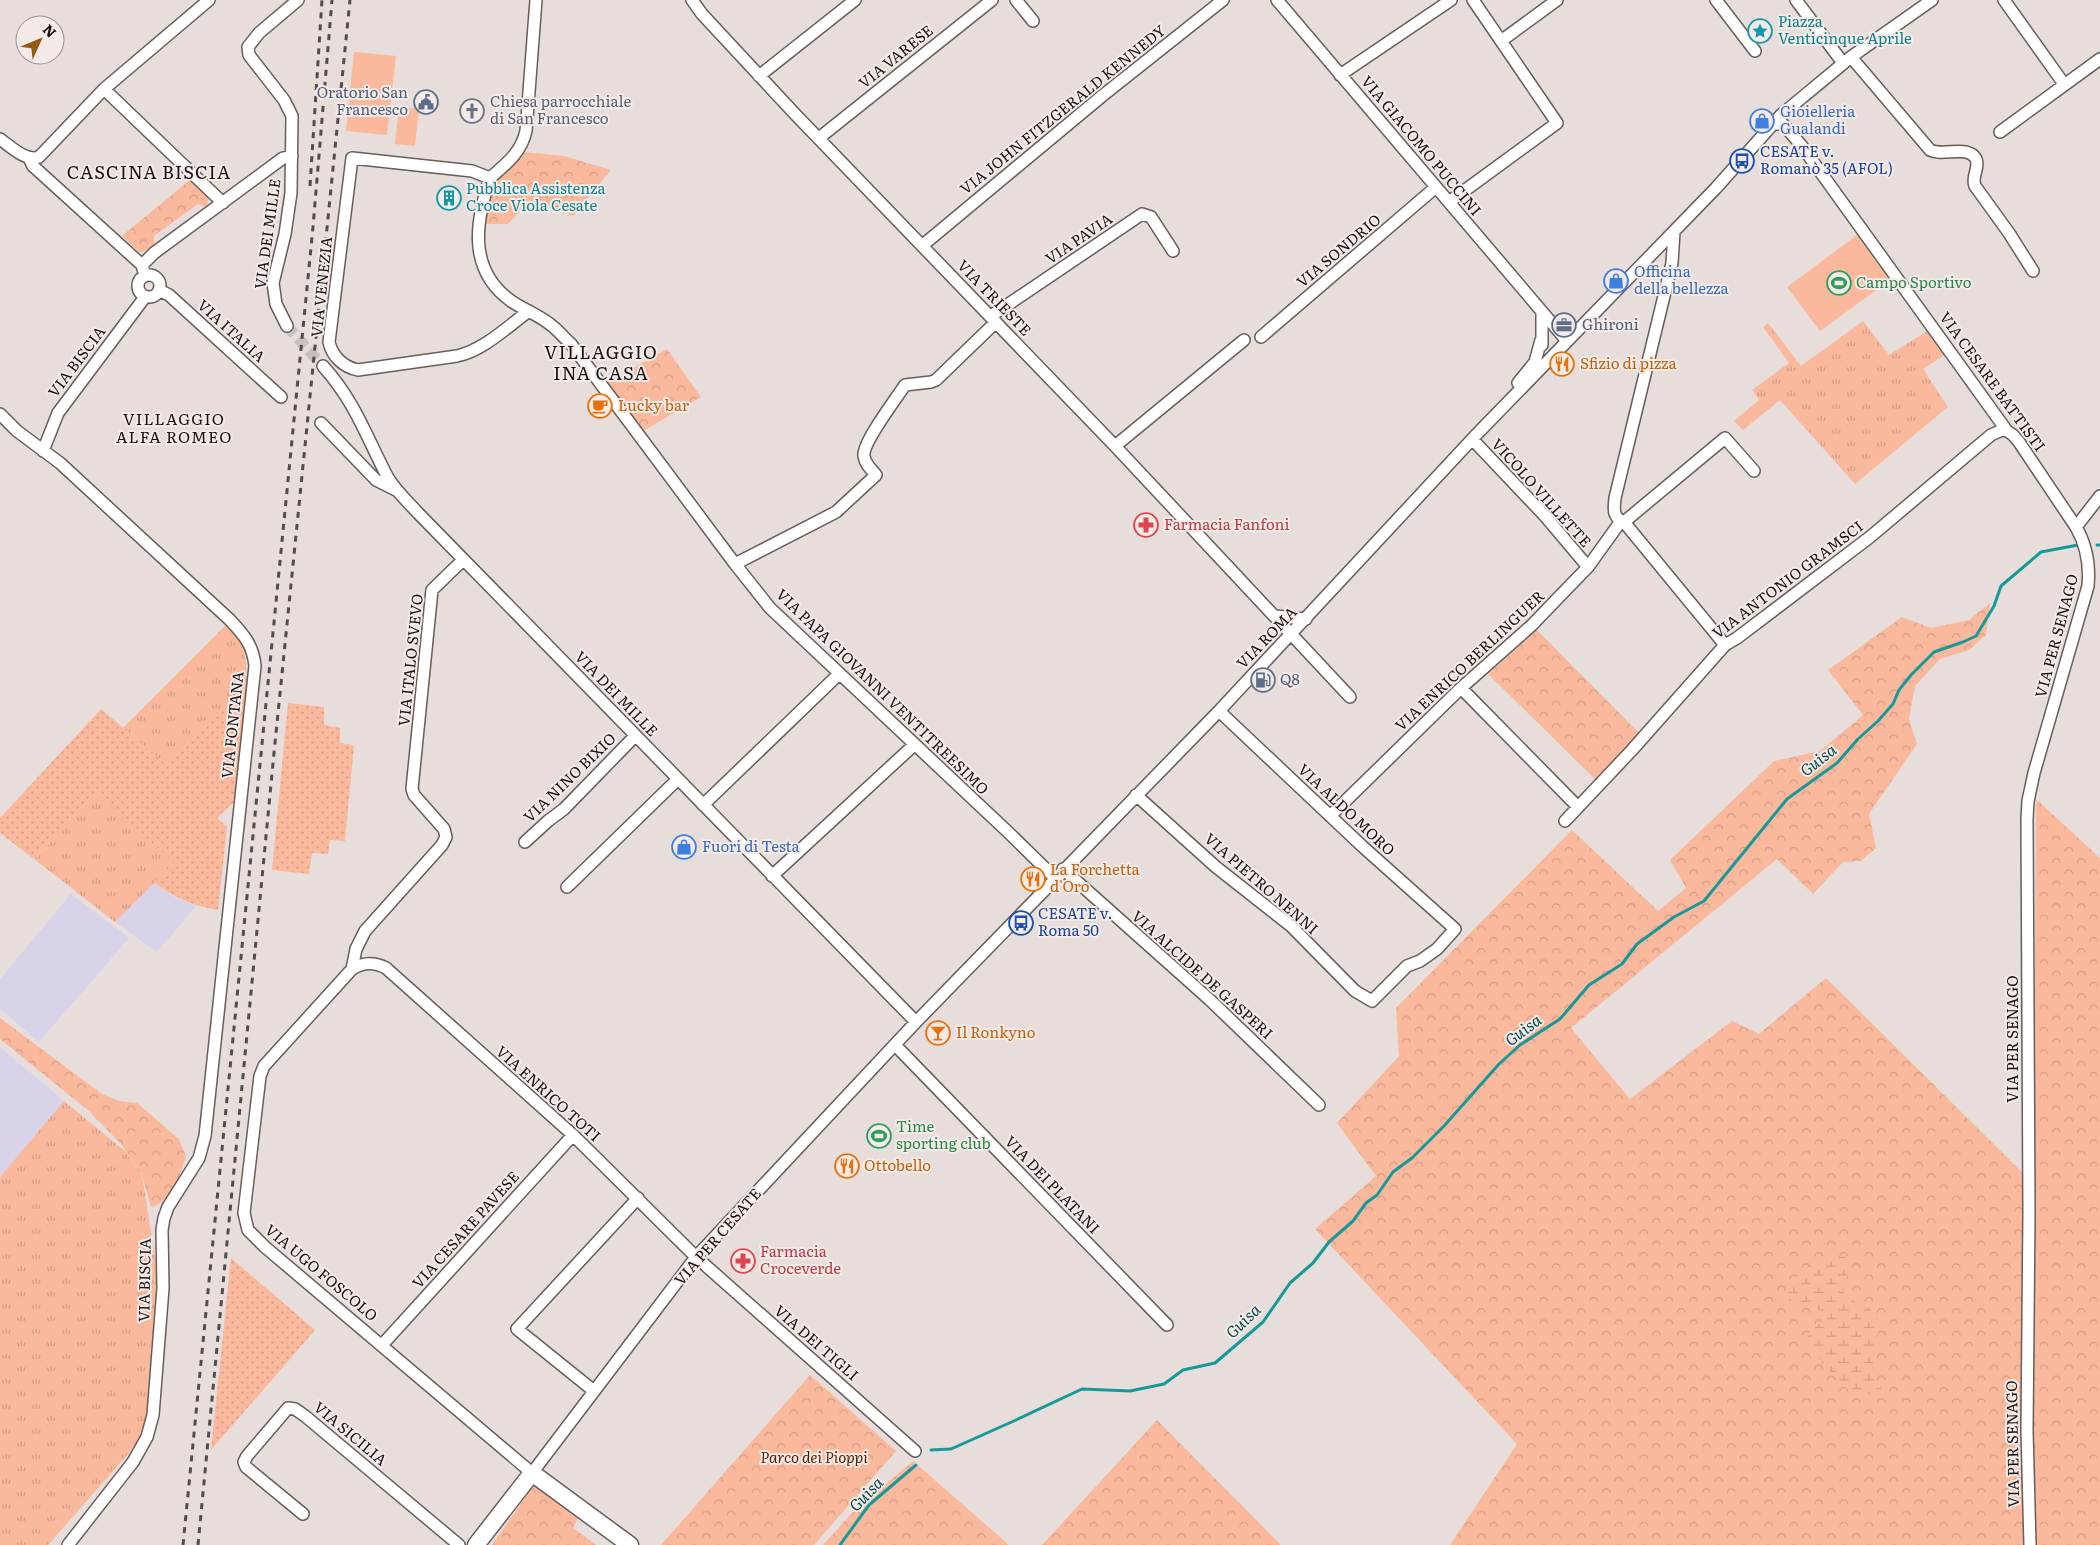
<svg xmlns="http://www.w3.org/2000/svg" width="2100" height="1545" font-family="Literata,serif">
<defs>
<pattern id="grass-tufts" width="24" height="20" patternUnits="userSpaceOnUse" patternTransform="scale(1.25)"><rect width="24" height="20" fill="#fab89c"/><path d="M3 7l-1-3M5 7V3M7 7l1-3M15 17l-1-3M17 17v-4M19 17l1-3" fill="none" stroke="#d69d85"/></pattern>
<pattern id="forest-crowns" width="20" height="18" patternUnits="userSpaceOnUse" patternTransform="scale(1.25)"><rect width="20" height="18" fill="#fab89c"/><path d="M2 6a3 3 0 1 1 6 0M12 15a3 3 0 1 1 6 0" fill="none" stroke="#d69d85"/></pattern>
<pattern id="wetland-marsh" width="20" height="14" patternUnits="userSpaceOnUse" patternTransform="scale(1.25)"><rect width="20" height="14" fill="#fab89c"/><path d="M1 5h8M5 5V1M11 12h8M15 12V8" fill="none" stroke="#d69d85"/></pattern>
<pattern id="garden-dots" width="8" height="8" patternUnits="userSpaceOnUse" patternTransform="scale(1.25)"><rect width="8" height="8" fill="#fab89c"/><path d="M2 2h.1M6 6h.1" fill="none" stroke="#d69d85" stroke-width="1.8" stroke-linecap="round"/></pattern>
</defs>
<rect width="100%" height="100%" fill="#e7dedb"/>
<!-- industrial -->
<path fill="#d8d3e8" d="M154,882L170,895L196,906L157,952L115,922Z
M71,894L129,938L39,1042L0,1009V979Z
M0,1047L64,1101L0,1177Z"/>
<!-- grass -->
<path fill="url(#grass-tufts)" d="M1863,321L1889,355L1929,330L1946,354L1923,369L1948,407L1855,484L1780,400L1743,430L1734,421L1759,400L1752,390L1789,363L1763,327L1768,323L1801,366Z
M227,624C246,641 248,664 246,688L167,765L123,728Z
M99,793L174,863L115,922L34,859Z
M64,1101L126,1152L142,1175L158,1277L147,1415L141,1436L128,1454L48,1545H0V1177Z"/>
<!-- forest -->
<path fill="url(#forest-crowns)" d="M522,152L564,156L611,170L573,216L543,203L525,201L523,208L508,224H483L490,184Z
M191,179L209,198L207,205L204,206L198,204L154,236V244L143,252H139L122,236Z
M667,349L701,397L638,434L602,386Z
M1990,603L1986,635L1969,650L1940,659L1915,686L1909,719L1917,744L1869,814L1876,848L1861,861L1843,862L1813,894L1777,859L1571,1028L1630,1099L1732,1021L1759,1034L1826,978L2034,1184L2036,799L2100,858V1545H1450L1517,1444L1315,1229L1376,1176L1337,1123L1399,1056L1396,1008L1572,830L1658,911L1686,888L1670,860L1774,761L1820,751L1863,715L1828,670L1902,617L1931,628L1969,620Z
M1537,630L1639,733L1596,780L1488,674Z
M0,1018L102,1094L119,1101L137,1103L179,1139L186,1157C179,1176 173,1201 151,1207L142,1175L122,1145L89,1111L0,1039Z
M810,1375L896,1451L814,1545H661Z
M1157,1420L1281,1545H1042Z
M913,1461L1009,1545H823L851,1514Z
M534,1485L579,1517L573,1528L596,1545H492Z"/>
<!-- wetland -->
<path fill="url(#wetland-marsh)" d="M1836,1255L1845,1257L1850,1265L1843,1291C1851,1305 1865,1301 1874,1313C1885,1330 1870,1352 1873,1371C1874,1377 1879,1382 1881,1388L1877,1394C1851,1399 1814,1361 1808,1337L1809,1332L1824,1320C1817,1298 1799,1307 1784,1295C1792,1275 1815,1258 1836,1255Z"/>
<!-- garden -->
<path fill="url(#garden-dots)" d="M246,688L234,802L217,818L227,827L218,910C193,906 174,898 154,882L174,863L99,794L34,859L0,833V818L101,709L167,765Z
M288,703L324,707V725L340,728V743L354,745L345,841L330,840L328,854L312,853L309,874L272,870Z
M231,1258L315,1330L211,1450Z"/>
<!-- pitch -->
<path fill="#fab89c" d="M354,52L396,56L387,135L346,131Z
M399,107L419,109L415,146L395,144Z
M1857,235L1890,280L1820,331L1787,287Z"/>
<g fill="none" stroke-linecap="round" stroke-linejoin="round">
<!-- stream -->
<path stroke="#15999a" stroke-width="3" d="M2097,545H2100
M931,1450L951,1449L1016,1420L1082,1389L1130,1391L1164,1384L1183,1370L1215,1363L1263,1322L1290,1283L1313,1263L1329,1242L1353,1221L1366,1203L1377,1195L1393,1172L1412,1158L1444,1126L1499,1064L1520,1045L1560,1019L1589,985L1622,964L1637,944L1674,917L1704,901L1787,799L1837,763L1858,739L1878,721L1893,704L1899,690L1911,675L1934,652L1963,642L1976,636L1994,606L2001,586L2041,552L2078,545
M840,1545L869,1505L916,1465"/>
<!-- street-tunnel -->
<path stroke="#c8c0bd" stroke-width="11" stroke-dasharray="11 5.5" stroke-linecap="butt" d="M287,326L323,366"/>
<!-- street casing -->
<g stroke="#655e5b" stroke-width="14">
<path id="street" d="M692,0L702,14L794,113L1115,446L1350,697
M1016,0L1033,21
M1277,0L1567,341
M1716,0L1755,51
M1796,0L1843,63
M2004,0L2064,84
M1501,41L1557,0
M1851,57L1930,150C1943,157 1968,144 1976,159C1980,168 1971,176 1975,186L2009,233L2033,271
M1340,75L1451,0
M759,76L855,0
M104,89L223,203
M1772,124H1783L1801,145L2007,431L2013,435L2019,442L2076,527C2087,546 2090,564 2088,586L2034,773L2028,801L2027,819L2029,1212L2027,1431L2030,1545
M2000,132L2100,59
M819,138L992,0
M0,139C10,146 26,162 39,157L104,89L209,0
M29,158L33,166L142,265
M490,178C475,223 468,270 511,301C524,310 539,315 551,325C558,330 564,338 571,344L735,564L770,608L1009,833L1055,878
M490,178L472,171L352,158L329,342C332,356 343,367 358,370L457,356C484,350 507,327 529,311
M490,178C506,164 521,153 526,131L536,0
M1449,202L1557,123L1473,0
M1674,232L1672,263L1615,498C1614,509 1612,517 1624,522L1725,645
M923,245L1102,96L1223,0
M138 286a11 11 0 1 1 22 0a11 11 0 1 1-22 0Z
M145,276L142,265L154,253L283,158L292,156
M159,290L169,295L281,397
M1542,312V345
M991,316L1142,214L1151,217L1173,251
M287,326L276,304L273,283L285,234L291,193L292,116L284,100L249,55L248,47L259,33L298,0
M1261,337L1436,187
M323,366C356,403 366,436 388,478C396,491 408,502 418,513L916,1022
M1518,383L1535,362L1541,340
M0,414L17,431L60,463L230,620C244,635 253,645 255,666L205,1136L199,1158L168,1207L164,1218L162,1230L163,1288L153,1415L147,1437L133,1462L68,1545
M321,423L376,480L396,490
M1472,439L1545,516L1588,567
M1115,446L1244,340
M43,451L58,413L145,297
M1624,522L1725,438L1754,471
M2076,527L2100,496
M735,564L836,512L876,475C871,469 865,464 864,456C862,443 896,399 905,385L931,382L936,380L996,322
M1275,616L1306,619
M1461,688L1578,807
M1136,795L1216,867L1291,926L1355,991L1372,1001L1407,966L1420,961L1437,949L1455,929L1362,846L1219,711
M703,805L839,674
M1330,816L1461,688L1532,625L1556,600L1588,567L1621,521
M1565,821L1632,750L1725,645L1737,638L1870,537L1991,435L2002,430L2007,431
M525,842L548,821L564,809L635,736
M1063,869L1210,1000L1319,1105
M772,876L914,745
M567,887L678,779
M352,969L356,949L365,931L442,845L446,837L444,829L414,795L412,789L432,590L463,560
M895,1045L1167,1325
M382,1345L573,1135
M594,1391L517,1329L638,1198
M915,1451L696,1257L573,1135L386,968C374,962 364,962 352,969L264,1066L260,1076L244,1213L248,1230L265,1247L532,1473L696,1257L916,1022L1219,711L1476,435L1716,188L1781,115L1851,57L1932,0
M303,1514L246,1467L244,1462L247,1456L288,1408L295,1409L305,1416L459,1545"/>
</g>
<!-- secondary casing -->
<g stroke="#655e5b" stroke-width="19">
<path id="secondary" d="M476,1545L532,1473L630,1545"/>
</g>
<!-- street -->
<use href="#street" stroke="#fff" stroke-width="11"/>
<!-- secondary -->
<use href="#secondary" stroke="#fff" stroke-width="16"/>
<!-- rail -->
<path stroke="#524d4c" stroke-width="3" stroke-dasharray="6 6" stroke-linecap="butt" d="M310,186L322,0
M183,1545L313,227L332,0
M198,1545L274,753L350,0"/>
</g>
<!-- icons -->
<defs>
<g id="sight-ring" transform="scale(1.25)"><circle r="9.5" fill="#f4ebe8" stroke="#0f9aa8" stroke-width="1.5"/><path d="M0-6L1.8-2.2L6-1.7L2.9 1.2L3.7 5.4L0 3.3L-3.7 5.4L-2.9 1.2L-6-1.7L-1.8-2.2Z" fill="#0f9aa8"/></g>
<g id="civic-ring" transform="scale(1.25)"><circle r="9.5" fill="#f4ebe8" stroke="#5c6f8a" stroke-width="1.5"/><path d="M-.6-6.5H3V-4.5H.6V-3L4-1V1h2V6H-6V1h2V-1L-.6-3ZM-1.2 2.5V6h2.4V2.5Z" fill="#5c6f8a"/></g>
<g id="church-ring" transform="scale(1.25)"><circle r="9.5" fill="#f4ebe8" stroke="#6b7280" stroke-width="1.5"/><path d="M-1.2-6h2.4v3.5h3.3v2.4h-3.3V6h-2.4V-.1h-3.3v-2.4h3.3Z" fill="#6b7280"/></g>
<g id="shop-ring" transform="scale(1.25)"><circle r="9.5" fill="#f4ebe8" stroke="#3f7fe0" stroke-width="1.5"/><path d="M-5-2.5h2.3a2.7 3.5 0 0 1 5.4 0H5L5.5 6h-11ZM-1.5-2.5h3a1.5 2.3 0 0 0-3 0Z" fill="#3f7fe0"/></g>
<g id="bus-ring" transform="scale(1.25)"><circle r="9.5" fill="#f4ebe8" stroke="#1a4fb4" stroke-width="1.5"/><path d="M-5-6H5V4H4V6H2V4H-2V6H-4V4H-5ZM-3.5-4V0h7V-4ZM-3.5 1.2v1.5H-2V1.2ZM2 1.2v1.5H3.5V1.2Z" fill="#1a4fb4"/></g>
<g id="building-ring" transform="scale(1.25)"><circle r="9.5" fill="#f4ebe8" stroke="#0f9aa8" stroke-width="1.5"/><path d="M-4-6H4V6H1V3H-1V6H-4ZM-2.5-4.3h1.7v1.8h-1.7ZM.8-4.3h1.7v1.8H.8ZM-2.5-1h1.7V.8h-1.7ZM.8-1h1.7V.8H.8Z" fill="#0f9aa8"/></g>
<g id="stadium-ring" transform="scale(1.25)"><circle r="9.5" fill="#f4ebe8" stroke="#2e9e5b" stroke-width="1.5"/><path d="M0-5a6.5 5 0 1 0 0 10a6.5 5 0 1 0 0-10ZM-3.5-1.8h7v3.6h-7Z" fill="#2e9e5b"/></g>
<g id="office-ring" transform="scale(1.25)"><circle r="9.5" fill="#f4ebe8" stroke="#5c6f8a" stroke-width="1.5"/><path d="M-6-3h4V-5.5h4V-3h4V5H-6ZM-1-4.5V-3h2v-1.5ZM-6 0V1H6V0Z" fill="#5c6f8a"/></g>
<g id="restaurant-ring" transform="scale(1.25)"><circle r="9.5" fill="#f4ebe8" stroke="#e8710a" stroke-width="1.5"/><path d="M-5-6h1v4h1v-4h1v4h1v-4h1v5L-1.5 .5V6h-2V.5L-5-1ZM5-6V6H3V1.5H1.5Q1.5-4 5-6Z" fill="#e8710a"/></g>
<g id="cafe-ring" transform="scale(1.25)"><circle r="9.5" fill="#f4ebe8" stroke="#e8710a" stroke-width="1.5"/><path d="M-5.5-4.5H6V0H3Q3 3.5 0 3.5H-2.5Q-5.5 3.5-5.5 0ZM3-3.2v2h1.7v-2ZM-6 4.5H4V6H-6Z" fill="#e8710a"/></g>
<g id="pharmacy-ring" transform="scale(1.25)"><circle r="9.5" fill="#f4ebe8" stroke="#e0444e" stroke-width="1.5"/><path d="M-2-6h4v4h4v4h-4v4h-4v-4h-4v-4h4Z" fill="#e0444e"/></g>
<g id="fuel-ring" transform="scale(1.25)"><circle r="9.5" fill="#f4ebe8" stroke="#5c6f8a" stroke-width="1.5"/><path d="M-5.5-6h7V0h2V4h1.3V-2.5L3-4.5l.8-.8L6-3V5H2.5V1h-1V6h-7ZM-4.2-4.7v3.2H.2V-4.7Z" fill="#5c6f8a"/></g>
<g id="bar-ring" transform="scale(1.25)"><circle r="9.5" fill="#f4ebe8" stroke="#e8710a" stroke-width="1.5"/><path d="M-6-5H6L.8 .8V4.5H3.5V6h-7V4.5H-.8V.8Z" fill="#e8710a"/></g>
</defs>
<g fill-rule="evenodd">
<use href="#sight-ring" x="1760" y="31"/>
<use href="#civic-ring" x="426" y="102"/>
<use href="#church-ring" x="472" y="111"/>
<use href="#shop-ring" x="1762" y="121"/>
<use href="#bus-ring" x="1742" y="161"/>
<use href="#building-ring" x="449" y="198"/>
<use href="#shop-ring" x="1616" y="281"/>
<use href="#stadium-ring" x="1839" y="283"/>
<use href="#office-ring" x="1564" y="325"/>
<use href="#restaurant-ring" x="1562" y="364"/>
<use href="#cafe-ring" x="600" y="406"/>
<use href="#pharmacy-ring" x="1146" y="525"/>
<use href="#fuel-ring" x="1263" y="680"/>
<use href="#shop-ring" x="684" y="847"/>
<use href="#restaurant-ring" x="1033" y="879"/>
<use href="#bus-ring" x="1021" y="923"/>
<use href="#bar-ring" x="938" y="1033"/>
<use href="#stadium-ring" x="879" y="1136"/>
<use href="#restaurant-ring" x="847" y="1166"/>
<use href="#pharmacy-ring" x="743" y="1261"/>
</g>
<g text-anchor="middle" stroke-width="4" stroke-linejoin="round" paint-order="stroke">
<!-- culture labels -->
<g font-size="15" fill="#0d838f" stroke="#f4ebe8" text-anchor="start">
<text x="1778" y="27">Piazza<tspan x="1778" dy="17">Venticinque Aprile</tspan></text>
<text x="466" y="194">Pubblica Assistenza<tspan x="466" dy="17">Croce Viola Cesate</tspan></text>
</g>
<!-- street labels -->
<g font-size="15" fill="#161312" stroke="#f4ebe8">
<text transform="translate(896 57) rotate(-39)" y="5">VIA VARESE</text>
<text transform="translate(1063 110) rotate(-39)" y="5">VIA JOHN FITZGERALD KENNEDY</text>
<text transform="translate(1421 146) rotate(50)" y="5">VIA GIACOMO PUCCINI</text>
<text transform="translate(268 234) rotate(-82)" y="5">VIA DEI MILLE</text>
<text transform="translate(1079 239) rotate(-34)" y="5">VIA PAVIA</text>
<text transform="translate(1339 251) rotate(-40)" y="5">VIA SONDRIO</text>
<text transform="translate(322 287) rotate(-84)" y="5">VIA VENEZIA</text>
<text transform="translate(994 298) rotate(46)" y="5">VIA TRIESTE</text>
<text transform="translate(231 331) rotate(42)" y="5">VIA ITALIA</text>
<text transform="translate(77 362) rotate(-53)" y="5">VIA BISCIA</text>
<text transform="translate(1992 382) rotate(54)" y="5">VIA CESARE BATTISTI</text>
<text transform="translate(1541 493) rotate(48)" y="5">VICOLO VILLETTE</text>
<text transform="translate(1788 580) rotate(-37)" y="5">VIA ANTONIO GRAMSCI</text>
<text transform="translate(2057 636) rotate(-75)" y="5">VIA PER SENAGO</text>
<text transform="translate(1267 638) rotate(-46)" y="5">VIA ROMA</text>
<text transform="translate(411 660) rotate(-84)" y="5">VIA ITALO SVEVO</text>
<text transform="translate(1470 661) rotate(-43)" y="5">VIA ENRICO BERLINGUER</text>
<text transform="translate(882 692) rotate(44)" y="5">VIA PAPA GIOVANNI VENTITREESIMO</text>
<text transform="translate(616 694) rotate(46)" y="5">VIA DEI MILLE</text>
<text transform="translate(233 725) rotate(-84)" y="5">VIA FONTANA</text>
<text transform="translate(570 778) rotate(-44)" y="5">VIA NINO BIXIO</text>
<text transform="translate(1346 810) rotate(43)" y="5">VIA ALDO MORO</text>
<text transform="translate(1261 884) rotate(41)" y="5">VIA PIETRO NENNI</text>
<text transform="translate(1202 975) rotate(42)" y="5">VIA ALCIDE DE GASPERI</text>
<text transform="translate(2013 1039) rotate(-90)" y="5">VIA PER SENAGO</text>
<text transform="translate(548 1094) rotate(42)" y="5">VIA ENRICO TOTI</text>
<text transform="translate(1052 1185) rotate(46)" y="5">VIA DEI PLATANI</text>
<text transform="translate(466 1230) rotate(-48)" y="5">VIA CESARE PAVESE</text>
<text transform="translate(718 1237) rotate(-49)" y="5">VIA PER CESATE</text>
<text transform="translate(321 1273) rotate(40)" y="5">VIA UGO FOSCOLO</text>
<text transform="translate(145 1280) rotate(-89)" y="5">VIA BISCIA</text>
<text transform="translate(816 1343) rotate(41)" y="5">VIA DEI TIGLI</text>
<text transform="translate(350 1434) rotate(40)" y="5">VIA SICILIA</text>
<text transform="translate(2013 1444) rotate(-91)" y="5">VIA PER SENAGO</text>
</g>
<!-- service labels -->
<g font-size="15" fill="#4e5e75" stroke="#f4ebe8" text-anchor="start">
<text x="408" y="98" text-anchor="end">Oratorio San<tspan x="408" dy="17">Francesco</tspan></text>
<text x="1582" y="330">Ghironi</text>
<text x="1280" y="685">Q8</text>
</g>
<!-- worship labels -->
<g font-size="15" fill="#5b616d" stroke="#f4ebe8" text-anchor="start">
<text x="490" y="107">Chiesa parrocchiale<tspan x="490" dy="17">di San Francesco</tspan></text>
</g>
<!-- shop labels -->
<g font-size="15" fill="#366cbe" stroke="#f4ebe8" text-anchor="start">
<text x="1780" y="117">Gioielleria<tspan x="1780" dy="17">Gualandi</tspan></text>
<text x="1634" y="277">Officina<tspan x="1634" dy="17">della bellezza</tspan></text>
<text x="702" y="852">Fuori di Testa</text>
</g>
<!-- transit labels -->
<g font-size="15" fill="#164399" stroke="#f4ebe8" text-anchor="start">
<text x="1760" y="157">CESATE v.<tspan x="1760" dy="17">Romanò 35 (AFOL)</tspan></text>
<text x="1038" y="919">CESATE v.<tspan x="1038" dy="17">Roma 50</tspan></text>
</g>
<!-- leisure labels -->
<g font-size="15" fill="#27864d" stroke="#f4ebe8" text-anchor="start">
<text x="1856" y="288">Campo Sportivo</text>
<text x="896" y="1132">Time<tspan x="896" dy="17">sporting club</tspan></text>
</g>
<!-- food labels -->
<g font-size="15" fill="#c56008" stroke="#f4ebe8" text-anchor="start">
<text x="1580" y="369">Sfizio di pizza</text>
<text x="618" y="411">Lucky bar</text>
<text x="1050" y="875">La Forchetta<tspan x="1050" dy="17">d'Oro</tspan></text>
<text x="956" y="1038">Il Ronkyno</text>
<text x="864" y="1171">Ottobello</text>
</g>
<!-- health labels -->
<g font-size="15" fill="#be3a42" stroke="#f4ebe8" text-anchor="start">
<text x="1164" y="530">Farmacia Fanfoni</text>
<text x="760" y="1257">Farmacia<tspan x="760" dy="17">Croceverde</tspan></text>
</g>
<!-- park labels -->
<g font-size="15" font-style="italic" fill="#581e00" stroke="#f4ebe8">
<text x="814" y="1463">Parco dei Pioppi</text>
</g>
<!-- neighbourhood labels -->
<g font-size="16" letter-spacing="1" fill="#161312" stroke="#f4ebe8">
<text x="174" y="425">VILLAGGIO<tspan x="174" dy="18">ALFA ROMEO</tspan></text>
</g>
<!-- water labels -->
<g font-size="16" font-style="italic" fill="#064e4e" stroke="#f4ebe8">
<text transform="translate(1818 760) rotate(-38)" y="6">Guisa</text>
<text transform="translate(1523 1030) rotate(-37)" y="6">Guisa</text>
<text transform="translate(1243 1321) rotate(-44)" y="6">Guisa</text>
<text transform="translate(866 1494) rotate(-46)" y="6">Guisa</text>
</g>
<!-- quarter labels -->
<g font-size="18" letter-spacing="1" fill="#161312" stroke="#f4ebe8">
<text x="149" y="179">CASCINA BISCIA</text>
<text x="601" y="359">VILLAGGIO<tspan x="601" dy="21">INA CASA</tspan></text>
</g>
</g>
<!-- north arrow -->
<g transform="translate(40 40) rotate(46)"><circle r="24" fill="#f4ebe8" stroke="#9b9592"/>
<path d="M0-4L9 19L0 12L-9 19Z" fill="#935916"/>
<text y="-8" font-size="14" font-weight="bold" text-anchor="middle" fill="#161312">N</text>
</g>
</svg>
